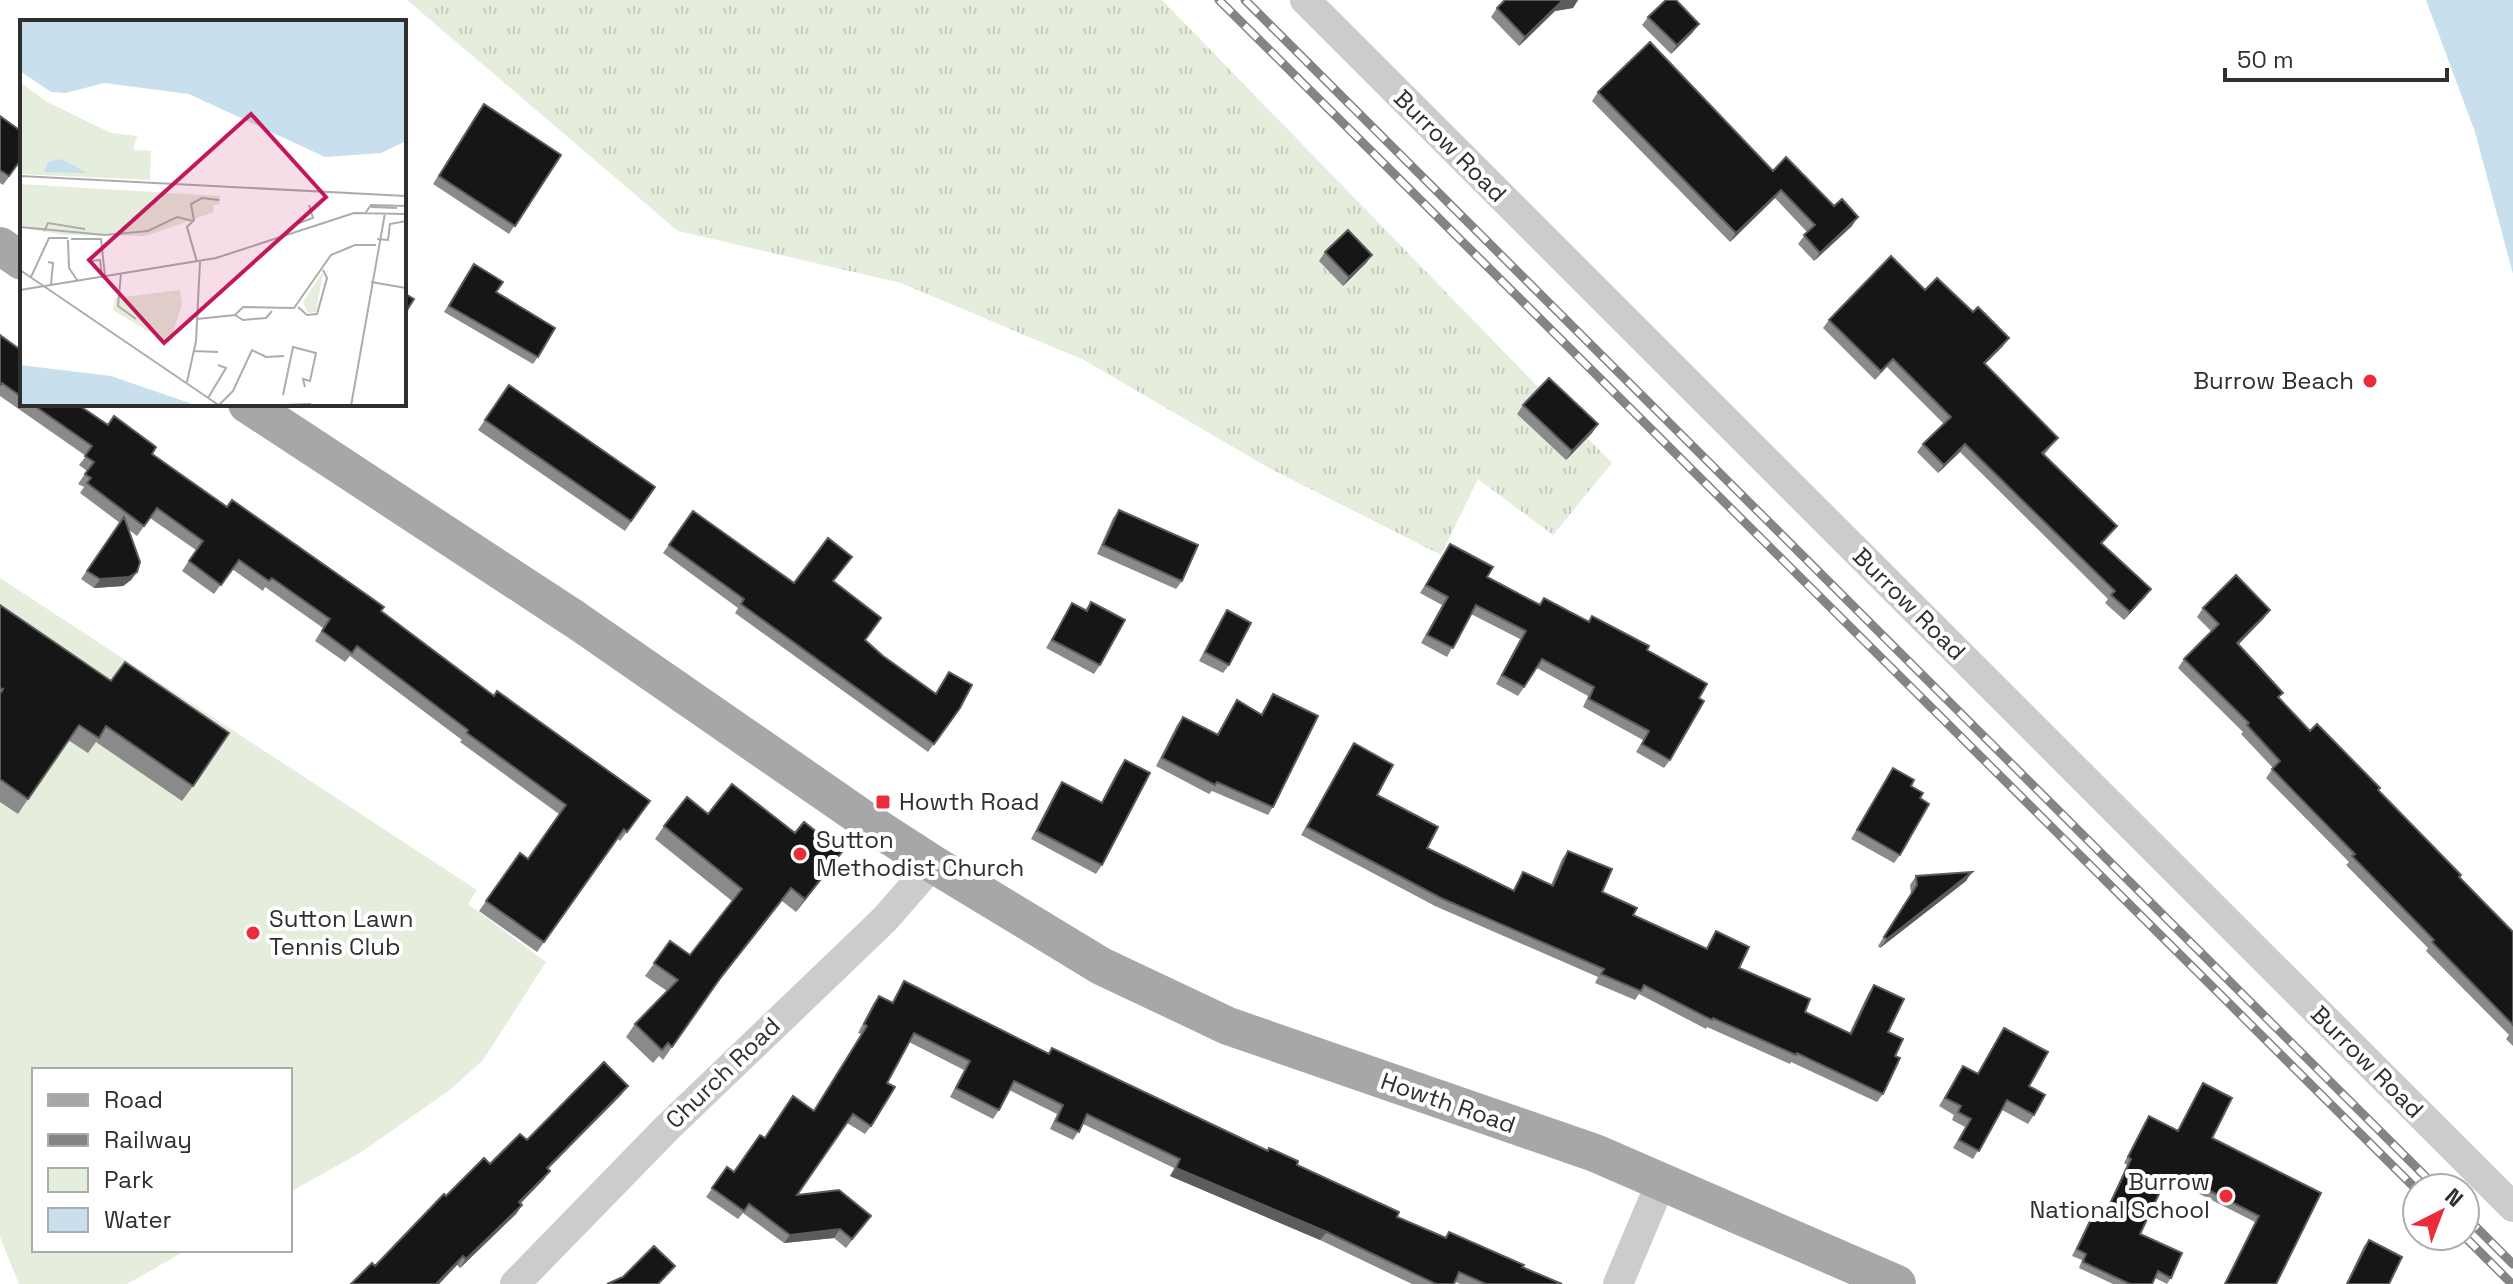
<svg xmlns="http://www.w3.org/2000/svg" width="2513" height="1284" font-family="'Space Grotesk',sans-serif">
<defs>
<pattern id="grass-tufts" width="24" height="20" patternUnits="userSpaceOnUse" patternTransform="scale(2)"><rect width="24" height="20" fill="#e5eddc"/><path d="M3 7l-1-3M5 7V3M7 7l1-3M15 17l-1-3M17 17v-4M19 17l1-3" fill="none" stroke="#c5ccbd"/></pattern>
</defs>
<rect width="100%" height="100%" fill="#fff"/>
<!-- grass -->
<path fill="url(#grass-tufts)" d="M407,0H1162L1612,463L1553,535L1478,479L1441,555L1269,468L1084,360L901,283L678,231Z"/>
<!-- park -->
<path fill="#e5eddc" d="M0,578L477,890L468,904L546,962L483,1060L451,1089L360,1153L290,1192V1070H34V1250H187L127,1284H19L0,1237Z"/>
<!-- water -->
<path fill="#c8dfed" d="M2426,0H2513V274L2475,132Z"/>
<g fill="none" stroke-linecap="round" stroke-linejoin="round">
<!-- minor -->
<path stroke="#ccc" stroke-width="30" d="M1305,0L2513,1207
M515,1284L666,1129L885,919L933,864
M1618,1284L1661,1182"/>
<!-- major -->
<path stroke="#a7a7a7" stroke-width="38" d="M0,246L22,261
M247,404L576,620L865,820L933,864L1101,966L1228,1026L1595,1153L1897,1284"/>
<!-- rail casing -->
<g stroke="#848484" stroke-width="9">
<path id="rail" d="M1219,0L2417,1190
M1245,0L2437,1188
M2465,1216L2513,1264
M2464,1236L2512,1284"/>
</g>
<!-- rail -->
<use href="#rail" stroke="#fff" stroke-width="6" stroke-dasharray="18" stroke-linecap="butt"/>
</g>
<!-- wall -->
<path fill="#8a8a8a" d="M1578,0L1573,8L1555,11L1519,46L1491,17L1497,8Z
M1648,17L1699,24L1692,33L1671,54L1642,25Z
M1598,92L1773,171L1852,226L1814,261L1798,244L1807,232L1775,198L1730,242L1592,101Z
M478,113L561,155L509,234L433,184Z
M0,116L22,159L3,185L0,183Z
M1325,252L1372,255L1366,263L1343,286L1319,261Z
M469,271L496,292L538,357L533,364L444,312Z
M1925,290L2003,346L1985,364L2058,438L2044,455L2117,526L2102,544L2151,589L2145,597L2124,620L2105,603L2108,599L1960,452L1938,473L1917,452L1923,444L1944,424L1887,367L1875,380L1823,328L1829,320Z
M0,335L22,351V404H77L381,611L494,696L650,801L620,841L618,839L537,952L479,911L520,853L528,859L559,814L460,742L462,740L350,656L345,662L315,641L323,628L265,587L263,591L232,569L214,594L182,571L196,550L150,518L137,536L128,529L137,572L131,580L123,586L94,588L81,579L120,523L80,493L84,487L78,484L87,471L79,465L86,456L0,396Z
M509,385L655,487L625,531L478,430Z
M1523,405L1598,424L1592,433L1566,460L1517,414Z
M1119,510L1182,581L1176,589L1097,554L1113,518Z
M693,511L794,583L833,582L865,640L883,656L935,694L949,672L960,708L928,752L735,613L738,608L663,553Z
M1450,544L1487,577L1539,605L1544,598L1588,622L1592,616L1647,650L1699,698L1670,760L1664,768L1636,752L1643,740L1583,707L1588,696L1537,668L1518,696L1496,684L1520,639L1471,614L1447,657L1421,643L1442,605L1420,593Z
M1091,602L1100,665L1094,674L1046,648L1072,603L1085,610Z
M0,605L193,786L182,801L96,742L88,753L68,740L18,814L0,802Z
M2203,608L2264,618L2238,645L2279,698L2310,731L2378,791L2459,878L2513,932V1046L2506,1039L2509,1035L2426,951L2428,948L2346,865L2349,862L2266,778L2273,768L2241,734L2243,732L2178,668L2184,659L2212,632L2197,617Z
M1227,610L1229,665L1223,673L1199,661L1221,619Z
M1273,694V807L1268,815L1212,791L1209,794L1156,766L1177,725L1183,717L1217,734L1237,700L1261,714Z
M1354,743L1377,795L1427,848L1513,890L1523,872L1551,885L1562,859L1568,851L1602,892L1633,915L1706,949L1716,931L1739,968L1805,1012L1849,1034L1868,994L1874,985L1895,1056L1883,1094L1877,1102L1791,1062L1790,1064L1707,1027L1706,1029L1639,994L1635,1000L1595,983L1598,977L1435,906L1301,835Z
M1125,760L1102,865L1096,874L1031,839L1056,791L1062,782L1101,803L1119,768Z
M1893,768L1911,786L1900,855L1894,863L1851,839Z
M708,814L833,865L796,912L782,901L712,989L663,1060L659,1056L653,1063L626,1037L635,1024L667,991L645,976L670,941L690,955L732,901L655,839L664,826Z
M1916,876L1966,881L1880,948L1878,946L1911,894L1910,885Z
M904,981L1048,1054L1052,1048L1267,1151L1269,1148L1297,1165L1397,1217L1445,1237L1449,1232L1522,1267L1562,1284H1460L1455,1282L1454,1284H1412L1320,1240L1170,1176L1174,1168L1083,1124L1073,1140L1050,1129L1057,1114L1009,1090L999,1110L993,1119L950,1097L964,1070L909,1042L887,1083L871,1126L865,1134L847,1123L797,1195L871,1216L846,1248L834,1238L784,1243L743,1213L738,1219L706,1197L727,1167L734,1172L765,1138L814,1111L861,1034L858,1033L873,1004L879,996L892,1002Z
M2004,1028L2029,1086L2034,1115L2028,1124L2002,1110L1973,1159L1953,1148L1965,1127L1952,1120L1954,1115L1939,1106L1963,1066L1978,1074Z
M2203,1083L2212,1138L2321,1193L2276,1284H2224L2255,1222L2180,1184L2176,1190L2164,1184L2140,1234L2171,1278L2167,1284L2155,1278L2152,1284H2113L2079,1268L2082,1260L2072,1256L2090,1219L2094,1213L2103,1217L2127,1165L2124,1163L2145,1122L2149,1116L2178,1131Z
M622,1094L548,1169L544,1179L520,1204L522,1205L516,1214L460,1268L457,1265L439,1284H351L375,1266L446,1196L490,1164L527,1140Z
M2369,1240L2389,1284H2346L2364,1246Z"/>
<!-- shaded-wall -->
<path fill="#5c5c5c" d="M1578,0L1573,8L1555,11L1519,46L1525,37L1561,2Z
M1699,24L1692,33L1671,54L1677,45Z
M1781,190L1775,198L1730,242L1736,233Z
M1858,217L1852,226L1814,261L1820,253Z
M1372,255L1366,263L1343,286L1349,277Z
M2009,338L2003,346L1978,371L1984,363Z
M1598,424L1592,433L1566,460L1572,451Z
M1965,444L1960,452L1938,473L1944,465Z
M137,572L131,580L123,586L94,588L100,579Z
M2151,589L2145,597L2124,620L2130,612Z
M2270,610L2264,618L2231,652L2237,643Z
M842,852L833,865L796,912L805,899Z
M1972,872L1966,881L1880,948L1887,939Z
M791,888L782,901L712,990L721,977Z
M628,1086L622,1094L541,1176L547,1168Z
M1176,1168L1327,1232L1320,1240L1170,1176Z
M550,1171L544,1179L513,1211L519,1202Z
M522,1205L516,1214L460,1268L466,1259Z
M840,1229L834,1238L784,1243L790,1235Z
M463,1256L457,1265L439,1284H436Z"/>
<!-- building -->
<path fill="#161616" stroke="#5c5c5c" stroke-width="2" d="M1505,0H1577L1561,2L1525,37L1497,8Z
M1666,0H1676L1699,24L1677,45L1648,17Z
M1650,42L1773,171L1786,157L1834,206L1842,199L1858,217L1820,253L1804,235L1815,225L1781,190L1736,233L1598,92Z
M484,104L561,155L515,226L439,176Z
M0,116L22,132V158L9,176L0,170Z
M1348,230L1372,255L1349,277L1325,252Z
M1891,256L1925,290L1937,278L1973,312L1978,307L2009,338L1984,363L2058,438L2042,453L2117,526L2101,543L2151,589L2130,612L2111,595L2115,591L1965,444L1944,465L1923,444L1951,417L1893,359L1881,371L1829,320Z
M474,264L503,282L496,292L555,328L538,357L449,306Z
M404,293L414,299L404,315Z
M0,335L22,351V397L2,383L0,385Z
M1549,378L1598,424L1572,451L1523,405Z
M509,385L655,487L631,521L485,420Z
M32,404H77L108,425L114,416L156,447L152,454L227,507L232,500L384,607L381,611L494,696L497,691L650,801L627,832L624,829L544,942L486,901L520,853L528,859L566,805L467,733L468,730L357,646L352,653L322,631L330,619L272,578L269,581L239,560L221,585L189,561L203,541L157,508L144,526L87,483L91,478L85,474L94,462L85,456L92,446Z
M1119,510L1198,545L1182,581L1103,545Z
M693,511L794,583L828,538L852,557L833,581L881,618L865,640L883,656L936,694L949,672L972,685L960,708L934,744L741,604L744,599L669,545Z
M124,517L140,562L137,572L129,577L100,579L87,571Z
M1450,544L1493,567L1487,577L1540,605L1544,598L1589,622L1592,616L1649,646L1647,650L1707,684L1699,698L1704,701L1670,760L1642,744L1649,731L1589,699L1594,687L1542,659L1524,687L1502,675L1526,631L1476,605L1453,648L1427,635L1448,597L1426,585Z
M2236,575L2270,610L2237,643L2283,693L2278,697L2310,731L2317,724L2380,788L2378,790L2461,875L2459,877L2513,932V1025L2432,942L2434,940L2352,856L2355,854L2272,769L2280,761L2247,725L2249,723L2184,659L2219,624L2203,608Z
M1091,602L1125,620L1100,665L1052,640L1072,603L1087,611Z
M0,605L111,681L125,662L229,733L193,786L106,726L99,738L79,725L28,799L0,779V694L3,689L0,688Z
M1227,610L1251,623L1229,665L1205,652Z
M1273,694L1318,716L1273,807L1217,782L1215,785L1162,758L1183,717L1218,735L1237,700L1262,715Z
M1354,743L1393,765L1377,795L1438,827L1427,848L1514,891L1523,872L1553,886L1568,851L1612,869L1602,892L1637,908L1633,915L1707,949L1716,931L1749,947L1739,968L1810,999L1805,1012L1851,1034L1874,985L1904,999L1888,1032L1903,1039L1895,1056L1900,1058L1883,1094L1797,1053L1796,1055L1713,1018L1712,1020L1644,985L1641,991L1601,974L1604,969L1441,898L1307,827Z
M1125,760L1150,773L1102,865L1037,831L1062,782L1102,803Z
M1893,768L1914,780L1911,786L1923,793L1920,798L1929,804L1900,855L1857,830Z
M732,784L795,833L804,822L842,852L805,899L791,888L721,977L672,1047L668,1043L662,1050L635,1024L678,980L654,963L670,941L690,955L742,889L664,826L687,797L708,814Z
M1972,872L1887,939L1884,937L1917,885L1916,876Z
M904,981L1049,1054L1052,1048L1268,1151L1269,1148L1298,1161L1297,1165L1399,1212L1397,1217L1446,1238L1449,1232L1524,1265L1522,1267L1562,1284H1486L1459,1272L1454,1284H1436L1327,1232L1176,1168L1180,1159L1087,1114L1079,1132L1056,1121L1063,1105L1014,1081L999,1110L956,1088L970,1061L914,1033L887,1083L895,1087L871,1126L853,1114L797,1195L839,1190L871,1216L852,1239L840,1229L790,1235L749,1204L744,1211L712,1188L727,1167L734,1172L760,1135L765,1138L793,1096L814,1111L867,1026L864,1024L879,996L893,1003Z
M2004,1028L2048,1052L2029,1086L2045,1095L2034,1115L2007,1100L1979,1151L1959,1140L1971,1119L1958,1112L1961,1106L1945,1098L1963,1066L1978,1074Z
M604,1062L628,1086L547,1168L550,1171L519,1202L522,1205L466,1259L463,1256L436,1284H351L372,1263L375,1266L444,1194L446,1196L484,1158L490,1164L520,1134L527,1140Z
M2203,1083L2232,1098L2212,1138L2321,1193L2276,1284H2225L2259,1216L2183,1177L2180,1184L2167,1177L2140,1234L2182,1253L2171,1278L2158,1271L2152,1284H2130L2083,1262L2086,1254L2077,1249L2094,1213L2104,1217L2131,1159L2128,1157L2149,1116L2178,1131Z
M2369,1240L2402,1257L2389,1284H2347Z
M654,1246L675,1266L658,1284H607L623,1277Z"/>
<!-- markers -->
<g fill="#eb2c3b" stroke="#fff" stroke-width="3">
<circle cx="2370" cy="381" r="8"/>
<rect x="875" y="794" width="16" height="16" rx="4"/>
<circle cx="800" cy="854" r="8"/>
<circle cx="253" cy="933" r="8"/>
<circle cx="2226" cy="1196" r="8"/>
</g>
<g text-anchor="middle" stroke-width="8" stroke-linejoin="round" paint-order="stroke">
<!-- street labels -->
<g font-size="24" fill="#2f2f2f" stroke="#fff">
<text transform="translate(1450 146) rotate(45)" y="8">Burrow Road</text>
<text transform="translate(1909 604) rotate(45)" y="8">Burrow Road</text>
<text transform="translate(2367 1062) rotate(45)" y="8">Burrow Road</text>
<text transform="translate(723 1073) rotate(-44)" y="8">Church Road</text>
<text transform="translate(1448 1103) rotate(19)" y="8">Howth Road</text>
</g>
<!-- poi labels -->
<g font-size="24" fill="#2f2f2f" stroke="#fff" text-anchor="start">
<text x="2354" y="389" text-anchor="end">Burrow Beach</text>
<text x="899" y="810">Howth Road</text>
<text x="816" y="848">Sutton<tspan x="816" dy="28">Methodist Church</tspan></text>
<text x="269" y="927">Sutton Lawn<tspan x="269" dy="28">Tennis Club</tspan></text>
<text x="2210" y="1190" text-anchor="end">Burrow<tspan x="2210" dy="28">National School</tspan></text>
</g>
</g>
<!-- overview -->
<g transform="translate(20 20)">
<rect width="386" height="386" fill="#fff"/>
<path d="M0,62L27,82L91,113L117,116L113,130L131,131L130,160L0,154ZM0,164L200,176V184L193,185L194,192L126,216L46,215L0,208ZM303,252L296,292L288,293L283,282Z" fill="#e5eddc"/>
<path d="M160,270L162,284L149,324L93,290L95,278Z" fill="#e5eddc"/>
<path d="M0,0H386V121L361,133L305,137L169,74L84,63L46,73L31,72L0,51ZM41,139L55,146L66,153L24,152L28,142ZM0,345L91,356L178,386H0Z" fill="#c8dfed"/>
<path fill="none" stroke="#acacac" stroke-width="2" d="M0,156L386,176M351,187L377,188M346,192L351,185L386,186M279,203L293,198L289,185M0,207L85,215L128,211L157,197L173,201M24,211L28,203L65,209M51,219H81L85,256M357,219L368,220L370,204L386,201M48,220L49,248L57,260M69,241L80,240L82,256M28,242L33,243L31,264M177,242L167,207L174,200L171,184L182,178L199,180M0,250L200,386M101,253L98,286L116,299M11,257L29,218H48M351,262L386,268M0,270L196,238L334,193L386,194M278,287L287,295L297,294L307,258L303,250M215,295L223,300L246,298L252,291M177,299L215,295L223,287L274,288L311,235L335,225H356M174,331L198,332M167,362L176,321L180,242M263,375L273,327L296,333L290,361L283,359L285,367M188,378L206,348L198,345M199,385L213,371L232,330L246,337L264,336M263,385L291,384M331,386L365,193"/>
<path fill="#c2185b" fill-opacity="0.15" stroke="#c2185b" stroke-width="4" d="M231,94L306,177L144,323L69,240Z"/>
<rect width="386" height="386" fill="none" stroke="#2f2f2f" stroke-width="4"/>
</g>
<!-- legend -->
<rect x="32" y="1068" width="260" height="184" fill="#ffffff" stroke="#acacac" stroke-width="2"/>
<rect x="48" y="1094" width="40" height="12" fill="#a7a7a7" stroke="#acacac" stroke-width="2"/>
<text x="104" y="1108" font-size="24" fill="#2f2f2f">Road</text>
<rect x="48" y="1134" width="40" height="12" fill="#848484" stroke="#acacac" stroke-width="2"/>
<text x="104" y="1148" font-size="24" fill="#2f2f2f">Railway</text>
<rect x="48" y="1168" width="40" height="24" fill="#e5eddc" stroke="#acacac" stroke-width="2"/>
<text x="104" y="1188" font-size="24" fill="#2f2f2f">Park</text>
<rect x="48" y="1208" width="40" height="24" fill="#c8dfed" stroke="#acacac" stroke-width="2"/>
<text x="104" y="1228" font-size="24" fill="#2f2f2f">Water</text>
<!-- north arrow -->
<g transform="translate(2441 1212) rotate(42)"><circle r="38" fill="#ffffff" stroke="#acacac" stroke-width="2"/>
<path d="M0-6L14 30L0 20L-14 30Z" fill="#eb2c3b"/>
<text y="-12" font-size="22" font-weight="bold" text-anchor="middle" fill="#2f2f2f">N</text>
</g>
<!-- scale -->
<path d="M2225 68v12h222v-12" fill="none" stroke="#2f2f2f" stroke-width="4"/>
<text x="2237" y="68" font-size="24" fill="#2f2f2f" stroke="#ffffff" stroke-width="6" paint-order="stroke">50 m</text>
</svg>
